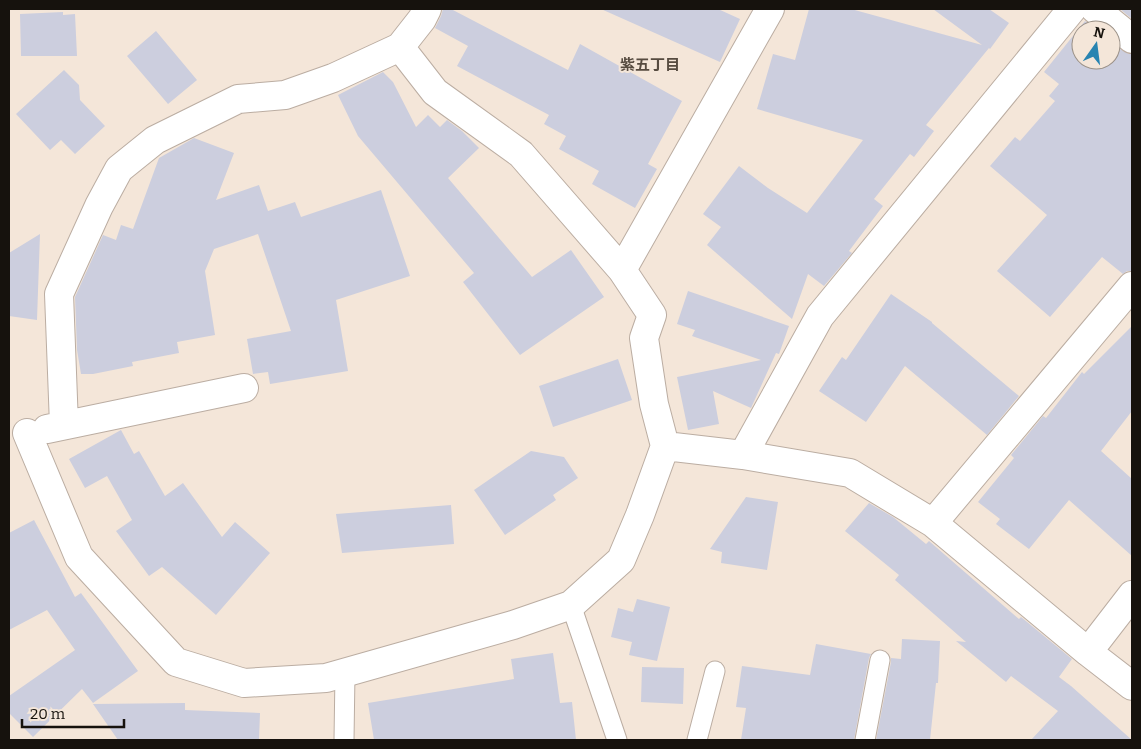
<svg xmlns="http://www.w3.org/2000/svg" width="1141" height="749" font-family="Bitter,'Noto Sans JP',serif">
<rect width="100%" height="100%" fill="#f4e6d9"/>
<!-- building -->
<path fill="#cccede" d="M443,9H451L568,70L580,44L682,101L648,164L657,169L635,208L592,184L599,171L559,149L566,136L544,124L549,115L457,66L468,46L435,28L441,16Z
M601,9H718L740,19L720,62Z
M809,9H851L982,45L933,9H989L1009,23L990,49L989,48L926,125L934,131L914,157L910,154L874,199L883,206L849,251L852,253L824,286L808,274L792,319L707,245L721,227L703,214L739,166L768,188L807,213L863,140L757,109L773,54L795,60Z
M1120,9H1132V19Z
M63,12V15L75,14L77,56H21L20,14Z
M1085,21L1096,30H1081V60H1111V42L1123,51L1129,54H1132V271H1127L1123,274L1102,257L1050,317L997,271L1047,215L990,166L1015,137L1020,141L1055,101L1049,96L1059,84L1044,72Z
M156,31L197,80L168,104L127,56Z
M64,70L79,85L80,100L105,126L75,154L61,140L50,150L16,114Z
M383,72L393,82L416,127L428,115L440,127L447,120L462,131L479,148L448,178L532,277L571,250L604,297L520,355L463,282L474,273L358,136L338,95Z
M194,138L234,153L216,200L259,185L268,211L295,202L301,217L381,190L410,276L336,300L348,371L270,384L268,372L253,374L247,339L291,331L258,234L214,249L205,271L215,335L177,342L179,353L132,362L133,366L93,374H81L77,350L75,297L103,235L116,240L121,225L133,229L159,158Z
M40,234L37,320L9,316V253Z
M688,291L789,326L779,354L776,353L751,408L713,391L719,424L688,430L677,377L761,360L692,336L695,330L677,324Z
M891,294L932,322V323L1019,396L987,435L905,366L866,422L819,391L842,357L846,360Z
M1132,326V411L1101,451L1132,479V556L1069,500L1029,549L996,524L1000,519L978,502L1014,458L1011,455L1043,416L1046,418L1082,372L1084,374Z
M618,359L632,400L553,427L539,386Z
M121,430L134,454L139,451L165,496L183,483L222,537L235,522L270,553L216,615L162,567L149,576L116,531L132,520L107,476L85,488L69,459Z
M531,451L564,457L578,478L553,495L556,500L505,535L474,490Z
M746,497L778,502L767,570L721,563L722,552L710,549Z
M869,503L893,517L926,544L929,541L1019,619L1021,617L1072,659L1059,677L1071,686L1132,740H1031L1058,711L1011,676L1006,682L956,641L966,642L895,580L899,575L845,531Z
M451,505L454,544L342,553L336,514Z
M34,520L75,597L81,593L138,671L93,703L82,689L33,737L9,713V696L75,650L47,610L9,630V533Z
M637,599L670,607L657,661L629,655L632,642L611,637L618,608L633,612Z
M902,639L940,641L938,683H936L930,740H876L891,662V658L901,659Z
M816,644L871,654L869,658L854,740H741L746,708L736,707L742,666L810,675Z
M553,653L560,703L572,702L576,740H374L368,703L514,679L511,659Z
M642,667L684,668L683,704L641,702Z
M185,703V710L260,713L259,740H118L93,704Z"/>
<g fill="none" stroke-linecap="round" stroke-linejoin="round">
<!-- service casing -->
<g stroke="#bbada2" stroke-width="21">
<path id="service" d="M571,605L617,740
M344,740L345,673
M697,740L715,671
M865,740L880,660"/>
</g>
<!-- minor casing -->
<g stroke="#bbada2" stroke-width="30">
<path id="minor" d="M1095,9L1132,39
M622,270L770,9
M64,425L59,294L99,206L119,169L155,140L238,99L285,95L333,78L400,47L422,19L427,9
M47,429L244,388
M27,433L79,557L176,662L244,683L326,678L513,625L571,605L621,560L640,515L665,446L654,404L644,338L652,315L622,270L521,154L435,92L400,47
M665,446L743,455L850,473L933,523L1088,652L1132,686
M743,455L820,316L1072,9
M933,523L1132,286
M1088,652L1132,595"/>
</g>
<!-- service -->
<use href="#service" stroke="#fff" stroke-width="19"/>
<!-- minor -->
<use href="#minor" stroke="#fff" stroke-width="28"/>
</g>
<g text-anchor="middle" stroke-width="4" stroke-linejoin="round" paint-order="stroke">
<!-- neighbourhood labels -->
<g font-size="15" font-weight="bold" fill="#564b40" stroke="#f4e6d9">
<text x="650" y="70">紫五丁目</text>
</g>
</g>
<!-- border -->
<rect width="1141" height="749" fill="none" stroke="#16120d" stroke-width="20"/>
<!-- north arrow -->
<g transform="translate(1096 45) rotate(14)"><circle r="24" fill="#f4e6d9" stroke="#9b9187"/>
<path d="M0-4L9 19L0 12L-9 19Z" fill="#2884b1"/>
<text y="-8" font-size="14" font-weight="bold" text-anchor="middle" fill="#16120d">N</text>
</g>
<!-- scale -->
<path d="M22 719v8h102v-8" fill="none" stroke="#16120d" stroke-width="2.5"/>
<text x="30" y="719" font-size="15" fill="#16120d" stroke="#f4e6d9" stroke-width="4" paint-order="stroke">20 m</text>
</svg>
